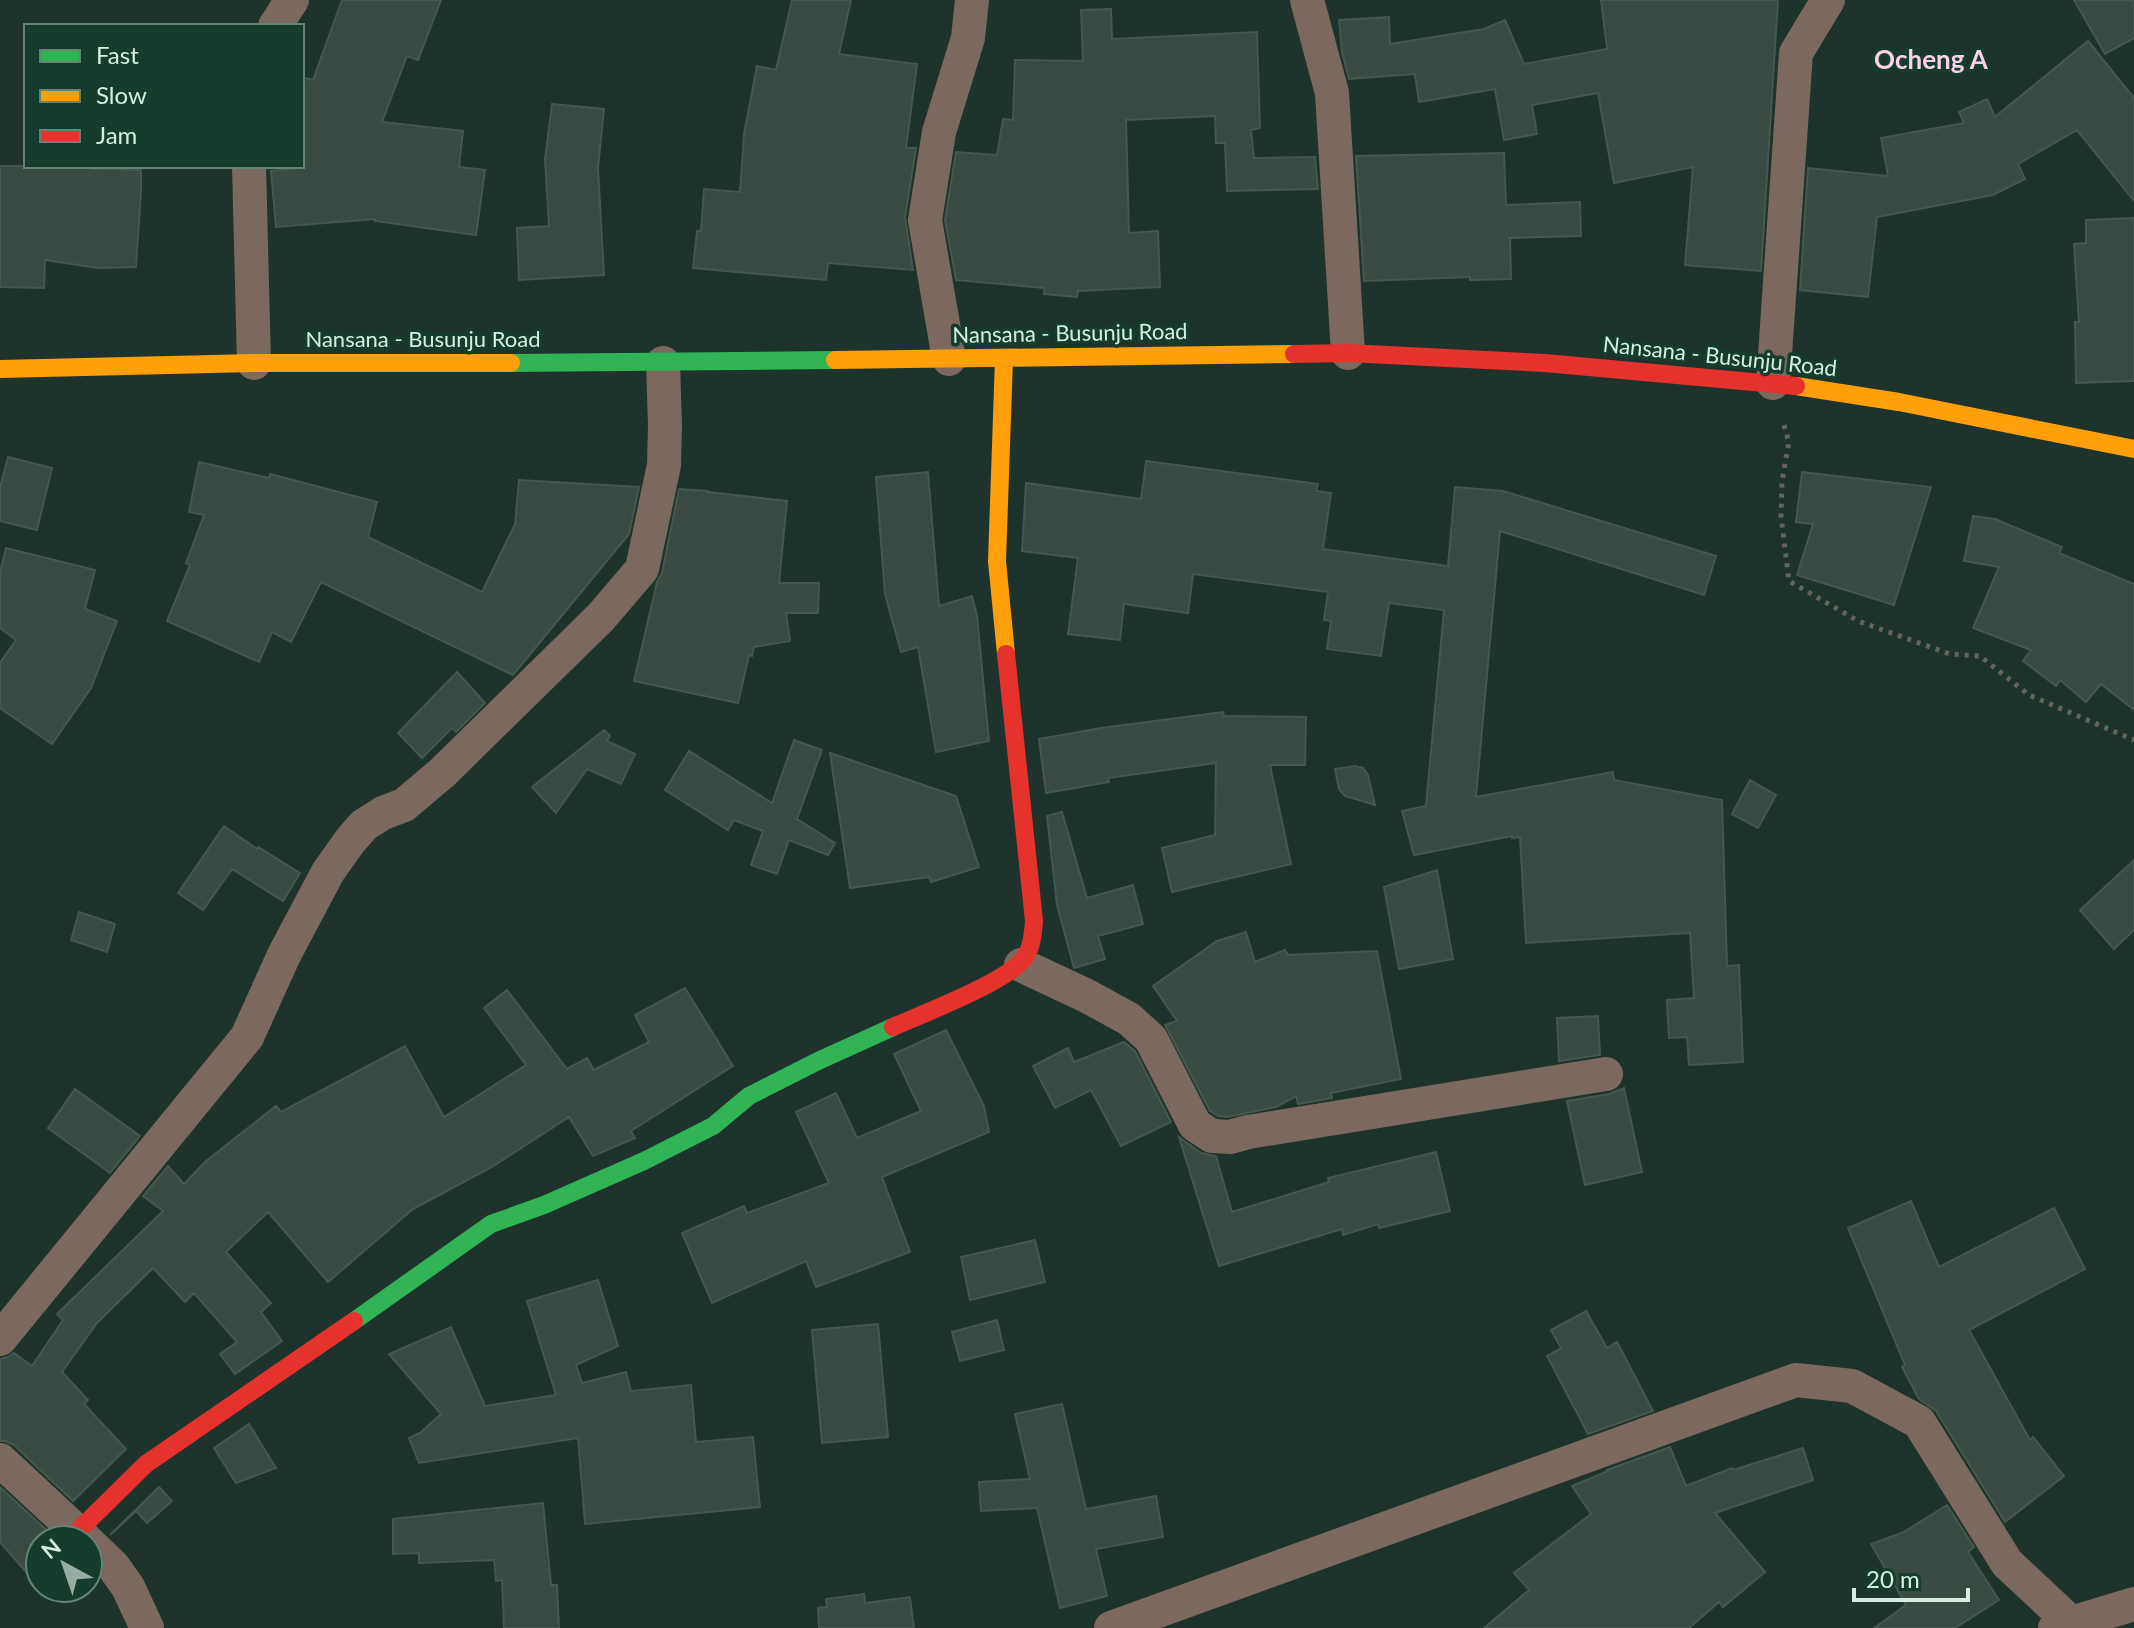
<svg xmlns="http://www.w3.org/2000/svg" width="2134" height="1628" font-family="Lato,sans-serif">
<rect width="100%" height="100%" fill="#1e332b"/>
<!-- building -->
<path fill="#394a42" stroke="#465750" stroke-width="2" d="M342,0H441L418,60L407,56L382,122L463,131L459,167L485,170L476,235L375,221V219L276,227L271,171L302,168V77L313,80Z
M792,0H851L839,54L917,64L906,148H916L905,217L913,270L828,263L826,280L693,268L697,231H701L704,189L740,192L744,134L757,66L776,70Z
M1601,0H1778L1761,271L1685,265L1693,167L1614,183L1598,93L1532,105L1537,134L1504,140L1495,89L1419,102L1415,74L1349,79L1342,52L1339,20L1389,17L1390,44L1484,29L1505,20L1524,64L1607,49Z
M2074,0H2134V38L2105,54Z
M1111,9L1112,39L1257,32L1260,128L1251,130L1254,158L1315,157L1318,189L1227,191L1225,143H1216L1215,116L1126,120L1129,233L1158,231L1160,287L1078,291L1077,297L1044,294L1045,288L956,280L945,220L956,152L997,155L1003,119L1013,120L1015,60L1083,61L1081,10Z
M2088,41L2134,98V201L2077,130L2018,164L2025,179L1993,195L1877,217L1868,297L1800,290L1808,168L1888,176L1881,138L1964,123L1959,112L1987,99L1995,117Z
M552,104L604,109L598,168L604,275L519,280L517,228L549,226L545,159Z
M1504,153L1506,205L1580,202L1581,236L1510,238L1511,279L1470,280V277L1364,281L1356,156Z
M0,166H94V169L141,170V192L136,267L98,268L45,260L44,288L0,287Z
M2134,218V381L2076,383L2075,322H2079L2074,244L2086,243V220Z
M8,457L52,468L37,530L0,521V488Z
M1146,461L1318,484L1316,491L1331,493L1323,549L1448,566L1455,487L1503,491L1716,556L1704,595L1500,531L1476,797L1613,772L1614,780L1722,800L1727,966L1739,965L1743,1062L1689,1065L1687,1037L1669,1038L1667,1000L1694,998L1690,933L1526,943L1520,837L1512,838V836L1414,855L1402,811L1426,806L1444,610L1389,603L1381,656L1327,649L1331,621L1324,620L1328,592L1193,574L1188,613L1124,604L1120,640L1068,634L1078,558L1022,551L1026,483L1141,499Z
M199,462L269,478L270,474L377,502L368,537L482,592L515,524L519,480L639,487L629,534L513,675L321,582L291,642L272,632L259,662L167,621L190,565L186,563L204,515L189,512Z
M928,472L939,606L972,596L977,616L989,741L936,752L918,647L901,652L885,594L876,477Z
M1802,472L1931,487L1894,605L1797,575L1813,524L1796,522Z
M679,489L708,491V492L787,501L779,583H819L818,613H786L790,641L754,647L752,656L749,655L738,703L634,681L657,582L662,573Z
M1973,516L1995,519L2062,547L2059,553L2134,584V710L2101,684L2086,702L2060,680L2056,686L2023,661L2031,650L1973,628L1999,567L1964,561Z
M6,548L95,570L85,609L117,621L91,688L52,744L0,708V663L16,640L0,628V573Z
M457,672L485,703L456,732L452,728L422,758L398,733Z
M1223,712L1224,716L1306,717L1305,765H1270L1291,864L1172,892L1162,848L1215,835L1216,763L1108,778L1109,782L1046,793L1039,739L1101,728Z
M604,730L610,736L607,741L635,754L621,784L587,769L556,813L532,787Z
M794,740L822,750L797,819L835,843L828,855L789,840L777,874L751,865L763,831L734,820L728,830L665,790L689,751L772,803Z
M830,753L956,796L979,867L931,882L929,877L850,888Z
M1355,766L1363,768L1368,775L1375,805L1345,796L1339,789L1335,769Z
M1750,780L1776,795L1758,828L1732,814Z
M1062,812L1087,898L1133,885L1143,924L1098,936L1105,959L1074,968L1057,905L1047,816Z
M224,826L257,849L258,847L300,873L283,901L232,869L203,910L178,893Z
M2134,860V930L2114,949L2080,910Z
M1437,870L1453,959L1399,969L1384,887Z
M79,912L115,924L107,952L71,940Z
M1246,932L1255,962L1285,950L1288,955L1377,951L1401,1079L1331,1093L1332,1098L1298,1104L1296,1096L1276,1107L1228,1117L1218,1116L1210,1111L1165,1025L1177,1021L1153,986L1217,941Z
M685,988L733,1066L631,1131L635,1138L593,1156L569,1117L492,1167L413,1209L328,1282L268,1212L226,1252L271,1303L261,1312L282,1341L235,1374L220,1354L237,1342L194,1293L185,1302L153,1268L97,1323L62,1372L88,1400L84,1404L126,1449L73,1501L14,1445L5,1441H0V1359L8,1357L14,1353L32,1366L63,1320L57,1314L163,1211L143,1196L168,1166L184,1184L206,1161L276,1106L281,1112L405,1046L444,1117L526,1065L484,1008L507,990L567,1069L587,1058L594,1070L649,1042L635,1015Z
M1598,1016L1600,1055L1559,1061L1557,1018Z
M946,1030L984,1106L989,1132L882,1177L910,1252L816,1287L806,1261L712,1303L682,1233L744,1206L747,1213L829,1183L796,1112L836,1093L857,1138L921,1111L894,1054Z
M1124,1042L1135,1051L1171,1122L1121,1146L1091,1090L1055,1108L1033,1066L1068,1048L1074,1062Z
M1624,1088L1642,1172L1585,1185L1567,1101L1609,1094Z
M75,1089L140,1136L110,1173L48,1128Z
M1179,1137L1201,1153L1216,1156L1232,1212L1329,1182L1328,1178L1436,1152L1450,1211L1379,1228L1378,1224L1343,1235L1342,1229L1219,1266Z
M1911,1201L1939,1267L2054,1208L2085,1269L1969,1330L2030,1440L2033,1437L2064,1476L2005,1522L1936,1411L1919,1399L1902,1367L1905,1365L1848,1228Z
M1035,1240L1045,1282L970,1300L961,1257Z
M598,1280L618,1346L576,1365L582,1383L626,1372L631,1391L691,1385L696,1442L753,1437L760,1507L585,1524L578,1438L419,1463L409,1438L420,1433L441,1414L389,1354L451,1327L485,1406L556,1395L527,1301Z
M1586,1311L1607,1348L1617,1342L1653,1411L1588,1434L1547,1356L1561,1348L1551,1330Z
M997,1320L1004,1350L960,1361L952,1332Z
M878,1324L888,1437L822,1443L812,1330Z
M1062,1404L1086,1509L1156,1496L1163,1537L1096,1549L1107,1596L1060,1608L1037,1508L981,1511L979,1482L1030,1479L1015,1414Z
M249,1424L276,1468L236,1483L214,1448Z
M1670,1447L1686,1486L1732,1468L1733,1470L1803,1448L1813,1480L1715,1513L1765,1572L1723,1607L1719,1602L1689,1628H1484L1529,1590L1514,1573L1591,1514L1572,1486L1608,1471L1607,1470Z
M0,1487L53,1536L54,1540H40V1588L0,1542Z
M159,1487L172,1501L147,1523L136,1511L110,1535Z
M543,1503L551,1585H557L559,1628H504L502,1580L496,1581L494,1560L419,1563V1553L393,1554V1519Z
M1947,1505L1974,1547L1968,1552L1999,1600L1955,1628H1874L1906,1605L1871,1544L1904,1532Z
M864,1594L865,1603L910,1597L914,1628H819L818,1608L827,1607L826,1599Z"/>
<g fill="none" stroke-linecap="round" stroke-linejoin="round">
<!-- path -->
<path stroke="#65645b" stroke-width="5" stroke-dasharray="4 6" stroke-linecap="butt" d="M1784,425L1789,442L1782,481L1781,516L1789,581L1858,621L1950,654L1980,656L2029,695L2134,740"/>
<!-- street -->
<path stroke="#7b695f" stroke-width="34" d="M1307,0L1332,93L1348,353
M275,26L292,0
M249,166L254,363
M949,359L925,220L939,132L968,38L972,0
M1773,383L1796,53L1828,0
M1021,965L1087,996L1129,1019L1151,1039L1195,1125L1212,1136L1230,1137L1248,1132L1606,1074
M0,1339L247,1037L284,955L328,872L350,841L364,825L383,813L404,805L442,773L601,617L642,569L664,465L665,425L663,363
M0,1460L86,1540
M88,1542L113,1566L128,1587L147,1628
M1111,1628L1796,1380L1852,1386L1919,1422L2007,1563L2070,1622
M2055,1628L2134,1604"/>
<!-- fast -->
<path stroke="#30b455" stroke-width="18" d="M511,363L835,360
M354,1321L491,1224L544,1205L644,1161L713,1126L749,1096L818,1061L893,1027"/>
<!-- slow -->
<path stroke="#ff9f0a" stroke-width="18" d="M1004,359L997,561L1006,654
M835,360L1294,354
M0,369L254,363H511
M1796,386L1899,402L2134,449"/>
<!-- jam -->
<path stroke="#e5322d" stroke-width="18" d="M1294,354L1348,353L1545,363L1796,386
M893,1027C922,1014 1010,981 1025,957C1032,947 1033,933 1034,921L1006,654
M77,1532L146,1464L354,1321"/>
</g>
<g text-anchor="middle" stroke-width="7" stroke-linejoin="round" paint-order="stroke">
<!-- street labels -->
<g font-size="22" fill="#d8ede2" stroke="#153c2c">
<text transform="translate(1070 333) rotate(-1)" y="8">Nansana - Busunju Road</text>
<text x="423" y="347">Nansana - Busunju Road</text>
<text transform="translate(1720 356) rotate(6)" y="8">Nansana - Busunju Road</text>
</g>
<!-- quarter labels -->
<g font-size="26" font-weight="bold" fill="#fed0e9" stroke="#153c2c">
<text x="1931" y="69">Ocheng A</text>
</g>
</g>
<!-- legend -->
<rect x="24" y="24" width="280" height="144" fill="#153c2c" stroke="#638375" stroke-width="2"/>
<rect x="40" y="50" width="40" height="12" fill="#30b455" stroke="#638375" stroke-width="2"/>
<text x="96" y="64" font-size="24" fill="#d8ede2">Fast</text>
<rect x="40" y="90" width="40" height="12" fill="#ff9f0a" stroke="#638375" stroke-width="2"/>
<text x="96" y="104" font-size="24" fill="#d8ede2">Slow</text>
<rect x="40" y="130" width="40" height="12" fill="#e5322d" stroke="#638375" stroke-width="2"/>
<text x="96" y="144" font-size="24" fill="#d8ede2">Jam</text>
<!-- north arrow -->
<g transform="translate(64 1564) rotate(320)"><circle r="38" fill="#153c2c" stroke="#638375" stroke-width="2"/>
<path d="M0-6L14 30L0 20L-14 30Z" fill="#97aca2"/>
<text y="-12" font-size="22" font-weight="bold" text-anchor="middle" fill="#d8ede2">N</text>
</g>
<!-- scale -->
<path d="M1854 1588v12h114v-12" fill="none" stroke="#d8ede2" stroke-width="4"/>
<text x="1866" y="1588" font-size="24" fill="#d8ede2" stroke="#153c2c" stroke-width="6" paint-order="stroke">20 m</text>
</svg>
